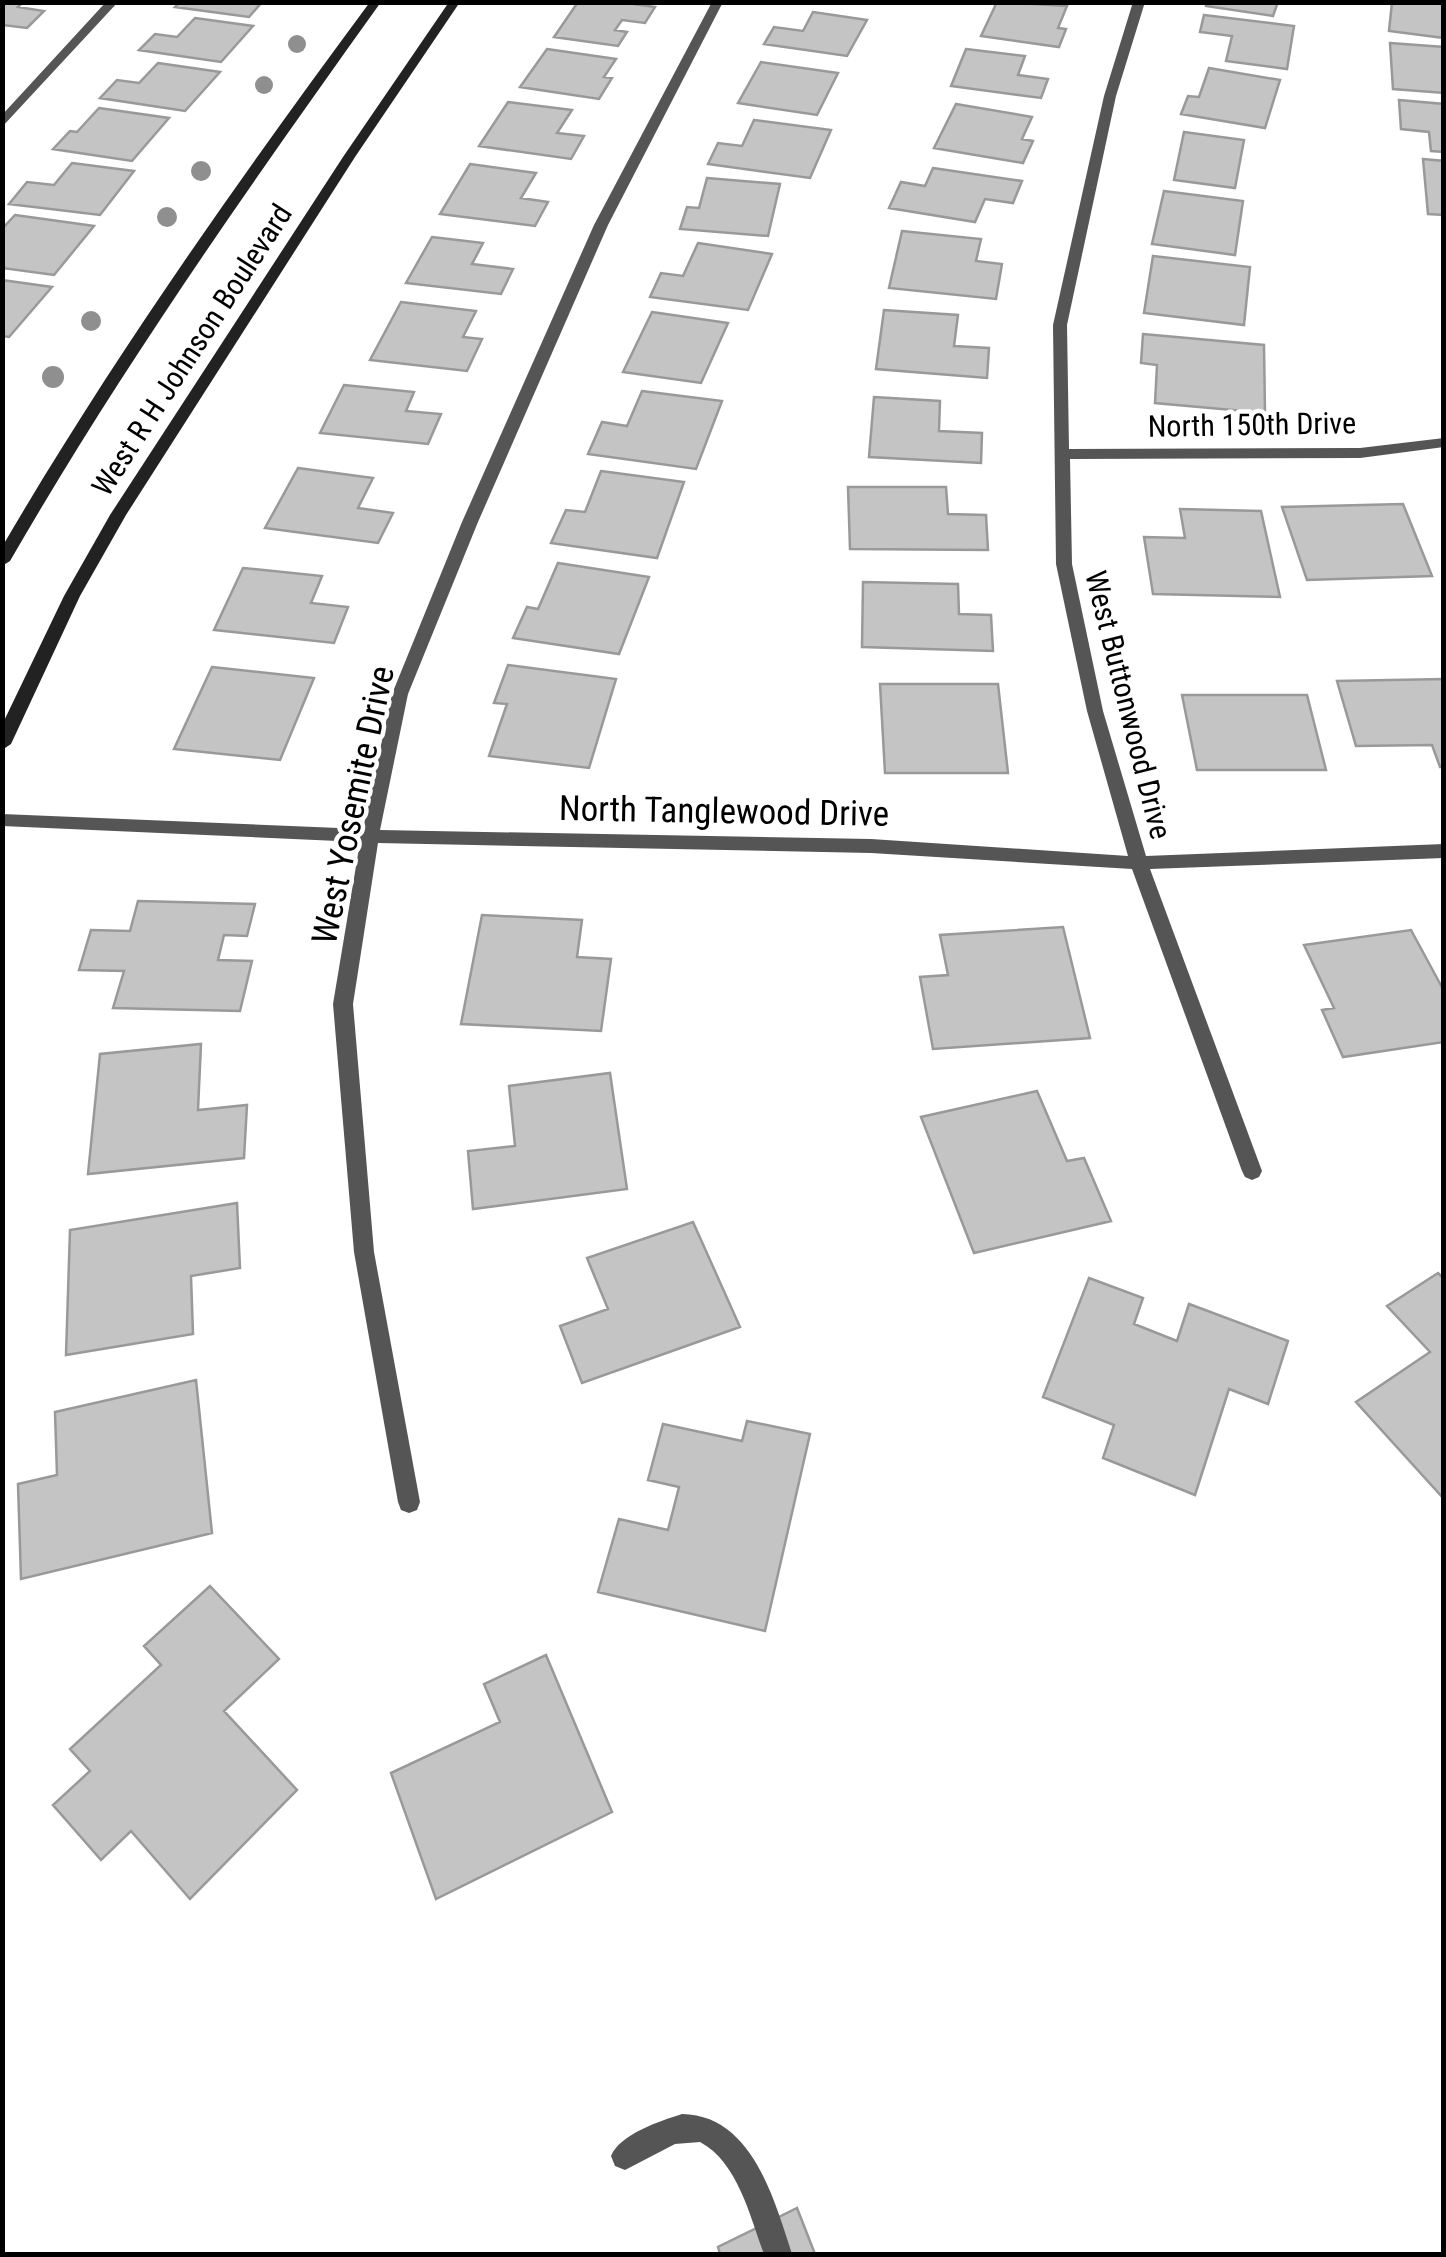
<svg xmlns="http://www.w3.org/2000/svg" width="1446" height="2257" font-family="'Roboto Condensed',sans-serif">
<rect width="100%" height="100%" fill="#fff"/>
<!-- building -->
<path fill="#c4c4c4" stroke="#999" stroke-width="2.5" d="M2,2H23L18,7L44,11L27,28L2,25Z
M180,2H262L249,17L175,7Z
M578,2H619L655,7L645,23L622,20L615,30L627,32L618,46L554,37Z
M997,2L1067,6L1058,28L1066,29L1059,47L981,36Z
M1207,2H1278L1273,16L1206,6Z
M1392,2H1444V38L1389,31Z
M813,12L867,20L847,56L764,44L774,27L803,31Z
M1204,15L1294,26L1287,69L1226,61L1232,36L1200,32Z
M195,18L253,26L221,62L139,50L155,34L177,37Z
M1390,43L1444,47V93L1393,89Z
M547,49L616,59L604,77L612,78L599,99L520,87Z
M966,49L1025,56L1018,75L1048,79L1041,98L951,86Z
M761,62L838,73L817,115L738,103Z
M158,63L220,72L185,111L100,98L117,80L139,83Z
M1209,68L1280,80L1265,128L1181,114L1188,96L1199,97Z
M1399,100L1444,104V152L1431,151L1429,132L1401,129Z
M508,102L572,110L557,133L584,136L571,159L479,146Z
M956,104L1032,117L1022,139L1033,141L1023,163L934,148Z
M99,108L169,118L132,161L53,149L70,131L77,132Z
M754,120L831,130L810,178L708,164L718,143L742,146Z
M1184,132L1244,140L1235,188L1174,180Z
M1423,159L1444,161V215L1428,214Z
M72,163L134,171L100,215L9,204L27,182L54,185Z
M470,164L536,173L521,198L548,202L535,226L440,214Z
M933,168L1022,181L1013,203L985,199L975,222L889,208L901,182L925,186Z
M707,178L780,184L768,236L680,229L687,207L699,208Z
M1164,191L1243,201L1235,255L1152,244Z
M15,215L94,226L54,275L2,268V229Z
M902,231L981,239L976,261L1002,264L996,299L889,288Z
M432,237L483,243L472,264L513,269L501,294L406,283Z
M698,243L772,254L748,310L650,297L661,273L683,276Z
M1153,256L1250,267L1244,325L1144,313Z
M2,280L52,287L9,337L2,336Z
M401,302L476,311L463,337L482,339L467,371L370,360Z
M884,310L958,315L954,346L989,348L987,378L876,369Z
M652,312L728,323L701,383L623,372Z
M1143,334L1264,345L1265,413L1155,403L1157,365L1141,363Z
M344,385L414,392L406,411L441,414L428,444L320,433Z
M642,391L722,401L696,469L588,454L602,422L627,426Z
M874,397L940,401L939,431L982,433L981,463L869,457Z
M298,468L373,478L358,508L393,513L378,543L265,528Z
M601,471L684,482L657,558L551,543L566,510L585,512Z
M848,487H946L948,514L986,515L988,550L850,549Z
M1403,504L1432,576L1307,580L1282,507Z
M1180,509L1261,511L1280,597L1153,594L1144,537L1185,538Z
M558,563L649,577L619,654L513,638L527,607L538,609Z
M243,568L322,576L311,603L348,607L334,643L214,630Z
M863,582L958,584L959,614L991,615L993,651L862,647Z
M508,665L616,679L589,768L489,756L507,704L494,703Z
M212,667L314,678L280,760L174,749Z
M1444,679V767H1440L1432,745L1356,746L1337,681Z
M880,684H998L1008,773H885Z
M1182,695H1307L1326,770H1197Z
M138,901L255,904L247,936L224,935L218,960L252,961L240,1011L113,1008L124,971L79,970L91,930L130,931Z
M482,915L582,920L577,957L611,959L601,1031L461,1024Z
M1063,927L1090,1038L933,1049L920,977L948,975L940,935Z
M1411,930L1444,991V1042L1343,1057L1322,1010L1334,1008L1304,945Z
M201,1044L198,1110L247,1105L244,1158L88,1174L100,1054Z
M610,1073L627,1189L473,1209L468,1151L515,1146L509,1086Z
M1037,1091L1067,1161L1084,1158L1111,1221L974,1253L921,1117Z
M237,1203L240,1268L191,1276L193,1334L66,1355L70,1230Z
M693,1222L740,1327L582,1383L560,1326L608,1309L587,1258Z
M1438,1273L1444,1279V1499L1356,1402L1430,1352L1387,1306Z
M1089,1278L1143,1298L1134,1324L1177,1341L1189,1304L1288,1341L1268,1404L1229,1389L1195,1495L1103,1458L1114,1425L1043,1397Z
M196,1380L212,1533L21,1579L18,1484L57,1475L55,1412Z
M747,1421L810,1434L765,1631L598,1592L619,1519L668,1530L679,1487L648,1480L663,1424L742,1441Z
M210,1586L279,1659L224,1711L297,1790L190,1899L131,1831L101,1860L53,1805L90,1771L70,1749L161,1665L144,1646Z
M546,1655L612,1812L436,1899L391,1773L500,1722L484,1684Z
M797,2208L815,2254H720L718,2247Z"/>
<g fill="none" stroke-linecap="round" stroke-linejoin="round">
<!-- lane -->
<path fill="#555" fill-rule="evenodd" d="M682,2114C752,2115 774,2199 792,2254H764C750,2217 738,2162 700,2142L675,2144L625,2170L615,2166L611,2156C620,2134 660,2121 682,2114Z"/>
<!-- street -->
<path fill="#555" fill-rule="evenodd" d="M106,2H118L2,127V115Z
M712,2H723L608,225L478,522L408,694L380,830L871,839L1128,856L1087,711L1056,564L1053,325L1104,96L1133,2H1145L1116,96L1067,325L1069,449L1360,448L1444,438V447L1360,458L1070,459L1072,564L1103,711L1146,856L1444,844V858L1150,869L1262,1171L1259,1177L1252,1180L1245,1177L1242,1171L1132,869L871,853L378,843L353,1004L374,1252L420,1502L417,1510L409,1513L401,1510L398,1502L354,1252L333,1004L360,842L2,826V814L363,829L392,694L462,522L594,225Z"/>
<!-- secondary -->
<path fill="#222" fill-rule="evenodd" d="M370,2H381C250,185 122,367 10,561L2,566V547C113,357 239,179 370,2Z
M449,2H460L355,157L126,515L80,596L11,744L2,750V725L64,596L110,515L343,157Z"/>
</g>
<!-- trees -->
<g fill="#8f8f8f">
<circle cx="297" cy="44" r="9"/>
<circle cx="264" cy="85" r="9"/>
<circle cx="201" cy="171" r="10"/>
<circle cx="167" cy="217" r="10"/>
<circle cx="91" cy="321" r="10"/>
<circle cx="53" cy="377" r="11"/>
</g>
<g text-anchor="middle" stroke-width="9" stroke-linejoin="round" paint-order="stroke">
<!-- far-street labels -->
<g font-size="30" fill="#000" stroke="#fff">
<text transform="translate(192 350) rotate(-57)" y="10">West R H Johnson Boulevard</text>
<text transform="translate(1252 425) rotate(-1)" y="10">North 150th Drive</text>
<text transform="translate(1128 705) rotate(76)" y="10">West Buttonwood Drive</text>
</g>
<!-- street labels -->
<g font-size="35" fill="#000" stroke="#fff">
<text transform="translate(353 805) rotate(-78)" y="12">West Yosemite Drive</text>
<text transform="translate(724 811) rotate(1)" y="12">North Tanglewood Drive</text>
</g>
</g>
<!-- border -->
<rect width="1446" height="2257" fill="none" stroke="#000000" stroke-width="10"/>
</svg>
